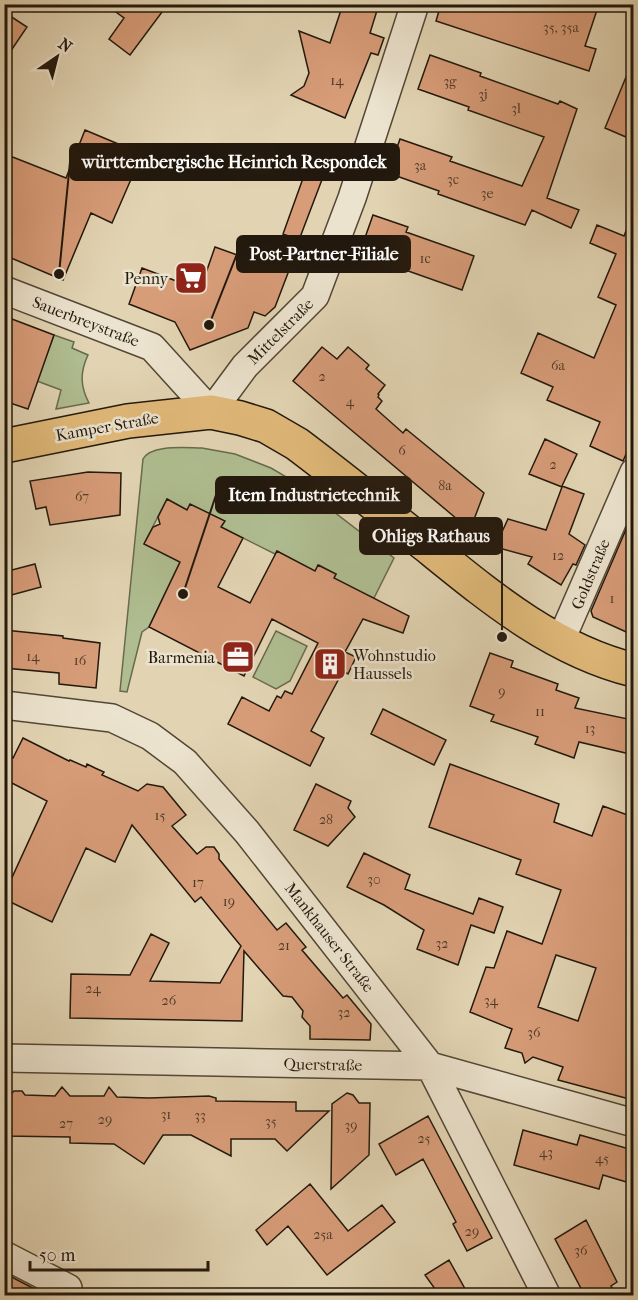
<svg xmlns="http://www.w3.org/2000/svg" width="638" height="1300" font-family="'IM FELL French Canon',serif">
<rect width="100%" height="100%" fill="#e2d4b3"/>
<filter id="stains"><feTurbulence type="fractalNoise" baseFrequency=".00333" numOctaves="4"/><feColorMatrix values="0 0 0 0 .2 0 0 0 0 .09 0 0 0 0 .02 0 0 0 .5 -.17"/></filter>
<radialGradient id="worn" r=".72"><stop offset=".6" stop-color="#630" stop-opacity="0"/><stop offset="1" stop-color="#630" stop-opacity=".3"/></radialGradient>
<!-- green -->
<path fill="#afbd90" stroke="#686a4e" stroke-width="1.5" d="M54,335L74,342L72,348L88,355C80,372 80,386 89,403L56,409L61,390L37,381Z
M202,448L235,454L271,468L295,482L394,558L374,598L333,581L336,574L319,565L314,573L277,551L275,554L221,527L224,521L190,505L187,510L167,499L144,544L180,562L149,627L142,632L127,692L120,691L143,459C151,444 186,448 202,448Z
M276,631L307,646L290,681L276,689L253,677Z"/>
<!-- building -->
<path fill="#d79c78" stroke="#22180d" stroke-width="1.5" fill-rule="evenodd" d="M105,4H168L130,55L109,39L124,18Z
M343,4H379L370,33L384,38L378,55L371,53L345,118L291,95L304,86L309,73L299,31L330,43Z
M441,4H599L585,46L596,49L589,71L436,21Z
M4,12L27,27L4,61Z
M430,55L481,73L480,76L558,104L560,101L577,109L547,198L579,210L571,228L532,210L525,225L438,194L439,191L388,173L400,139L452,157L450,161L522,186L544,137L468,110L469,107L418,89Z
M633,60V140L605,128Z
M85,130L142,154L112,223L91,213L63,280L4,255V170L10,156L66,178Z
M306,170L323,177L299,240L283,234Z
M633,213V439L623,461L590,446L600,422L547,400L553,387L521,373L538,333L594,358L616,305L598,297L616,254L590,243L597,225L624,236Z
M373,215L408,227L406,232L474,256L462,290L394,266L395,261L361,249Z
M215,247L268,266L273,253L293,260L275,307L265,316L254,312L248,328L190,350L175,322L129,304L142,268L200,290Z
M4,316L54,335L28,409L4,401V373L11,354L4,352Z
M322,347L337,359L348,347L369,365L366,369L385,385L378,394L379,395L378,397L382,401L376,409L403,433L406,429L484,493L470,530L293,381Z
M545,439L577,454L562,486L584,494L569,534L585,545L576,565L573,564L561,585L528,564L532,557L495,547L508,519L546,530L562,487L529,474Z
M88,472L121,473L120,515L50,525L46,507L36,509L30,481Z
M167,499L187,510L190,504L225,521L221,527L243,538L218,587L250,603L277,551L315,571L318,565L336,574L334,578L409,616L403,633L363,619L345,652L356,657L348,674L343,671L311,731L324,738L310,766L228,724L242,697L269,711L277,696L281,698L285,691L292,694L318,643L272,619L244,676L149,627L180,562L144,544L153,527L160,524L158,517Z
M633,513V635L593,617L591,611Z
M35,564L41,587L4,597V572Z
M4,630L63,636V638L100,643L96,688L59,684V673L4,668Z
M490,653L513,661L511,667L558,684L556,690L579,698L575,708L633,720V740L630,754L579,742L574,758L535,744L538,737L491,721L494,715L470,706Z
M383,709L446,740L434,765L371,734Z
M23,738L69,761L70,760L86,767L87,764L95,768L104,772L102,775L138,791L147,784L163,787L186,815L172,826L197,854L206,847H214L219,854V859L277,930L286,923L306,947L302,950L343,998L347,995L371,1024L370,1040L310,1039V1026L302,1017L303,1011L292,997L283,996L244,951L242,1021L70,1018L71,974L130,975L151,934L169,943L150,981L220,983L241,946L201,897L195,902L132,825L115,862L86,848L52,922L4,899V895L47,801L4,779V754L13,758Z
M450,764L559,804L554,822L592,836L603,806L633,817V1100L558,1080L563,1067L533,1057L525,1063L522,1053L505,1048L512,1029L470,1012L486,967L494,968L507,931L542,944L561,890L516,874L521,860L429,827ZM556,955L596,968L578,1021L538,1007Z
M316,784L351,801L348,808L355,817L328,846L294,830Z
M364,853L410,875L405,889L473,914L479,898L503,907L494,933L471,925L458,965L417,949L424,930L384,905L347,887Z
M62,1087L70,1096H104L109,1087L117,1097L149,1098L209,1096L216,1098V1101L296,1102V1111H329L287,1151L275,1139H231V1156L191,1135H163L144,1164L114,1144L70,1143V1137L4,1136V1094H11L14,1091H22L25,1095L55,1096Z
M347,1093L353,1095L359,1103H370L369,1155L331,1189L332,1104Z
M428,1116L492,1238L467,1251L453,1224L456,1222L423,1159L396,1175L379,1144Z
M523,1130L577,1145L580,1135L633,1150V1184L603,1175L599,1189L514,1165Z
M310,1184L348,1231L382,1205L395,1222L327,1275L288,1226L267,1245L256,1230Z
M586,1220L617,1282L611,1286L617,1296H585L555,1239Z
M449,1260L469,1296H440L425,1275Z
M4,1273L48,1296H4Z"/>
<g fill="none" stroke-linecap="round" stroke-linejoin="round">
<!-- minor casing -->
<g stroke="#524736" stroke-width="30">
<path id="minor" d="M4,290L152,347L211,412L245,366L315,296L352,198L415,4
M560,642L634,472
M4,705L112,718L150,736L185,762L247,832L430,1066L547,1296
M4,1058L430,1066L634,1123
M4,1255L68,1288"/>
</g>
<!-- major casing -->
<g stroke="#22180d" stroke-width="36">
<path id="major" d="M4,446L128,421L211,412L240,418L266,426L297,444C341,477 384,512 427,546C490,597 553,650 634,670"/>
</g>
<!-- minor -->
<use href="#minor" stroke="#ece3ce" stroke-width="27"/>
<!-- major -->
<use href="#major" stroke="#e1ba7a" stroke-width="33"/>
</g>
<!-- icons -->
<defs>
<g id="supermarket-square" transform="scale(1.725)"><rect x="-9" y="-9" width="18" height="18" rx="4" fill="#8f2418" stroke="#ece3ce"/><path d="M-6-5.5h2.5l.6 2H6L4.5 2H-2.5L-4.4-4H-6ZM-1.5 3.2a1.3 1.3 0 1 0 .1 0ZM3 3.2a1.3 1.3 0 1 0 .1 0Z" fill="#fff"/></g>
<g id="office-square" transform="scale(1.725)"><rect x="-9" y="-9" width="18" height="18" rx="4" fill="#8f2418" stroke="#ece3ce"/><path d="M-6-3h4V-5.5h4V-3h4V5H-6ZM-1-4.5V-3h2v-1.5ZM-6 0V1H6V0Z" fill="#fff"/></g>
<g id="building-square" transform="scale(1.725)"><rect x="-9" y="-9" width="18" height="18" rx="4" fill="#8f2418" stroke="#ece3ce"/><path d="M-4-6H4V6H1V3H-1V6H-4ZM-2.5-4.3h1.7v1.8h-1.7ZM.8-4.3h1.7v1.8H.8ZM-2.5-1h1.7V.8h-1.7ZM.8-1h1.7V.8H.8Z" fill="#fff"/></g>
</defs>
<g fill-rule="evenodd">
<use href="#supermarket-square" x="191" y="278"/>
<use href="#office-square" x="238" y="657"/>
<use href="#building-square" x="330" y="664"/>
</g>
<g text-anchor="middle" stroke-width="5" stroke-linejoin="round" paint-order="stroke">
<!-- number labels -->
<g font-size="14" fill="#4f3928">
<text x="561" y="32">35, 35a</text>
<text x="337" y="85">14</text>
<text x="450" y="86">3g</text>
<text x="483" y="99">3j</text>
<text x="516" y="113">3l</text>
<text x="420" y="170">3a</text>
<text x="453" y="184">3c</text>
<text x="487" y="198">3e</text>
<text x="425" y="263">1c</text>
<text x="558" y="370">6a</text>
<text x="322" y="381">2</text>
<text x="350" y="406">4</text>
<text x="402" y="455">6</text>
<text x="553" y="469">2</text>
<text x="445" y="490">8a</text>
<text x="82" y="501">67</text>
<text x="558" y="560">12</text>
<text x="612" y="603">1</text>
<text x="33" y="661">14</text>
<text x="80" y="665">16</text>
<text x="502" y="696">9</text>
<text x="540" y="716">11</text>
<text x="590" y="733">13</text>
<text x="160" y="820">15</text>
<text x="326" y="824">28</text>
<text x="374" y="884">30</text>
<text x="198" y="887">17</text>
<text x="229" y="906">19</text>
<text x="442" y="948">32</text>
<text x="284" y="950">21</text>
<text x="93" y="993">24</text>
<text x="169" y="1005">26</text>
<text x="491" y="1005">34</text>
<text x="344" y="1017">32</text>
<text x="534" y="1037">36</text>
<text x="166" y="1119">31</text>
<text x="200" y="1120">33</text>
<text x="105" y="1124">29</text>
<text x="271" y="1126">35</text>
<text x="66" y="1128">27</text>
<text x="351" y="1130">39</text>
<text x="424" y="1143">25</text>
<text x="546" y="1157">43</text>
<text x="602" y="1163">45</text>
<text x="472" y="1236">29</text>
<text x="323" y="1239">25a</text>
<text x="581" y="1255">36</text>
</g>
<!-- poi labels -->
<g font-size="16" fill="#22180d" stroke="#ece3ce" text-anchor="end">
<text x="168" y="284">Penny</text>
<text x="353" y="661" text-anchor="start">Wohnstudio<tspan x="353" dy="18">Haussels</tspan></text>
<text x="215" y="663">Barmenia</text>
</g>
<!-- street labels -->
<g font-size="16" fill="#22180d" stroke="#ece3ce">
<text transform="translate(86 321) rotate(21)" y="6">Sauerbreystraße</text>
<text transform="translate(280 331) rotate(-45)" y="6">Mittelstraße</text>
<text transform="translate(107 426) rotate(-10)" y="6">Kamper Straße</text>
<text transform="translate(590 574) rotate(-67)" y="6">Goldstraße</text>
<text transform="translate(330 937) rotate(52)" y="6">Mankhauser Straße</text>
<text transform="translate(323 1064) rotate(1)" y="6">Querstraße</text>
</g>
</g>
<!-- callouts -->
<path fill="none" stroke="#22180d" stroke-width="2" d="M59 274L70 162M209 325L237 254M183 594L216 495M502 637L502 536"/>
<g fill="#22180d" stroke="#ece3ce" stroke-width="2">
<circle cx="59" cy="274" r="6"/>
<circle cx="209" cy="325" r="6"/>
<circle cx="183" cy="594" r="6"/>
<circle cx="502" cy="637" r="6"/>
</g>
<g fill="#22180d" stroke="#22180d" stroke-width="2">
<rect x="70" y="144" width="329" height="36" rx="6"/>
<rect x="237" y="236" width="173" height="36" rx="6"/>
<rect x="216" y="477" width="195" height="36" rx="6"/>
<rect x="360" y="518" width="142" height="36" rx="6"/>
</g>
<g font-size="18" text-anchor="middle" font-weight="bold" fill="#fff">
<text x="234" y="168">württembergische Heinrich Respondek</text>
<text x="324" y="260">Post-Partner-Filiale</text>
<text x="314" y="501">Item Industrietechnik</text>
<text x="431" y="542">Ohligs Rathaus</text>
</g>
<!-- margin -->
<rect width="638" height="1300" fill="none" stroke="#e2d4b3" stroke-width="24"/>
<rect x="6" y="6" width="626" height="1288" fill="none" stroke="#22180d" stroke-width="3"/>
<rect x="12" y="12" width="614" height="1276" fill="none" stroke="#22180d" stroke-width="1.5"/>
<!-- north arrow -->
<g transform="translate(57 57) rotate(35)" stroke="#ece3ce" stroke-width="4.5" paint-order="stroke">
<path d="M0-4.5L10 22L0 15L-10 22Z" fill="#22180d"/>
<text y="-9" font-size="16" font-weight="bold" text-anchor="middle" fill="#22180d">N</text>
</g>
<!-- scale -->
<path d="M30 1261v9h178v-9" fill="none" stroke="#22180d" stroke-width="3"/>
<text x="39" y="1261" font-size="18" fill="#22180d" stroke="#ece3ce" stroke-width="4.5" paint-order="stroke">50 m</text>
<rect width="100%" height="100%" filter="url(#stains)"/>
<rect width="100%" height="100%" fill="url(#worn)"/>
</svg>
